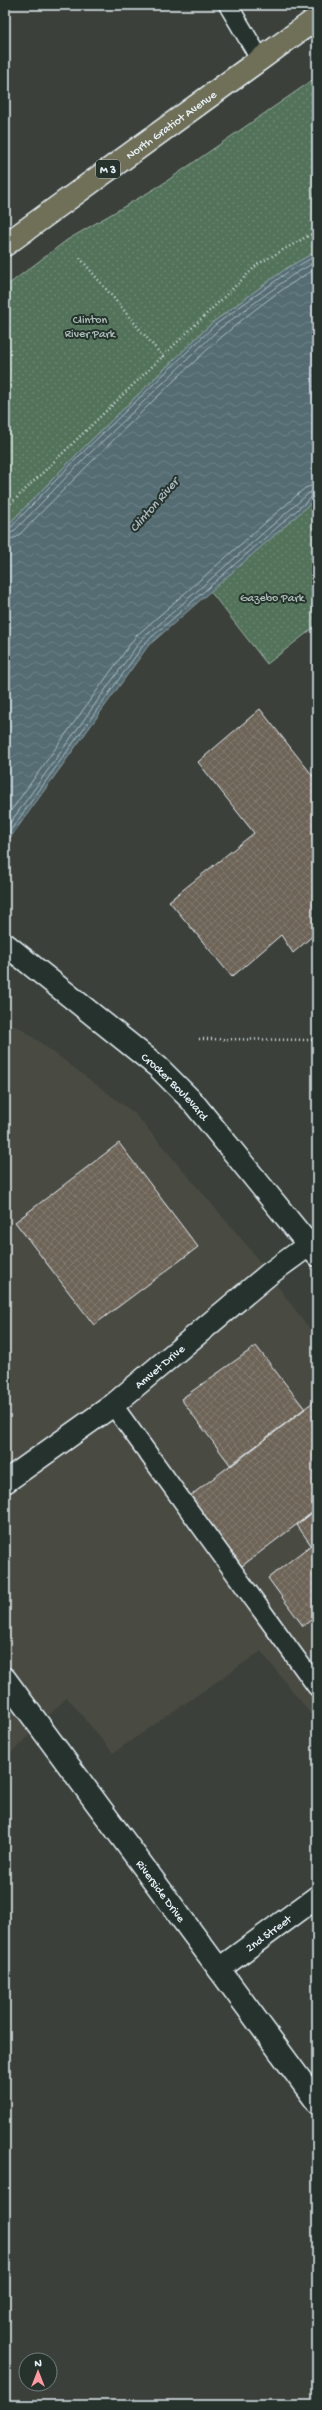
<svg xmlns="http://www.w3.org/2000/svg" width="322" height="2410" font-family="'Gochi Hand',sans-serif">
<defs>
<pattern id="park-dots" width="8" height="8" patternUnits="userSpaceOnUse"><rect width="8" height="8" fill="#52725a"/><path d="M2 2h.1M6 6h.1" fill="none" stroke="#6b8772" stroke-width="1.8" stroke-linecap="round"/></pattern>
<pattern id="water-waves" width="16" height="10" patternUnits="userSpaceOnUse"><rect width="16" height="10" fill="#556c73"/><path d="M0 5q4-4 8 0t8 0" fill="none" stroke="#6d8188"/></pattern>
<pattern id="building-cross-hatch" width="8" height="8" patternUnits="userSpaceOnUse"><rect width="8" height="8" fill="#6d6357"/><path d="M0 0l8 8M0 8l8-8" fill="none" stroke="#827a70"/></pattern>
</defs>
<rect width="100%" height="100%" fill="#3b413a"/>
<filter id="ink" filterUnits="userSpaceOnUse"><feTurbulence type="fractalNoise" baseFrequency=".025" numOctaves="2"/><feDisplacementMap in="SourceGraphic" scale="8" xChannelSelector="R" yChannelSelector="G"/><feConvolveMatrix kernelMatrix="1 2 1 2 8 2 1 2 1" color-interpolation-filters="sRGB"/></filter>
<g filter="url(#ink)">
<!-- built -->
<path fill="#4a4b43" d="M5,1022L22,1029L134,1113L249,1248L317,1339V1722L261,1651L113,1753L67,1697L5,1759Z"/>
<!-- park -->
<path fill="url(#park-dots)" stroke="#9db2a9" d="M317,77V251L287,268L213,322L77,454L5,528V287L67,240L161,185Z
M317,498V625L267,664L210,591Z"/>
<!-- water -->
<path fill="url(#water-waves)" stroke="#90a1a8" d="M317,251V498L148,646L5,845V528L77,454L213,322L287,268Z"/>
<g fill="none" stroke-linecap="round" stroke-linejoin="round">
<!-- shore -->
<path stroke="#adbcc3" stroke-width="1" d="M5,530L9,529L79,456L215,325L289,271L317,255
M5,535L13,532L83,460L219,329L291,276L317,261
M5,541L17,537C64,489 111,442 159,395C208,348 257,302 317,268
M5,819L136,636L305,488L317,484
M5,830L141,640L309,493L317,490
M5,838L145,643L313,496L317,495"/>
</g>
<!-- building -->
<path fill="url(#building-cross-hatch)" stroke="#e8f1f8" d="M260,709L317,781V932L293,953L281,935L232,977L169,901L254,833L198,762Z
M119,1143L198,1247L94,1325L15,1222Z
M256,1346L305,1409L231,1466L181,1399Z
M317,1399V1509L242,1566L190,1496Z
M317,1509V1616L303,1626L268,1578L311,1545L297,1525Z"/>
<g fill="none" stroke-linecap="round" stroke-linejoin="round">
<!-- service casing -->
<g stroke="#e8f1f8" stroke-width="21">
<path id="service" d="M228,5L260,59
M113,1405L317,1687"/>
</g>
<!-- minor casing -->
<g stroke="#e8f1f8" stroke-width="25">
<g id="minor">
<path id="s1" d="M5,1482L113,1405L269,1274L317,1239"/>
<path id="s2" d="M5,1679L317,2102"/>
<path id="s3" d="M219,1969L317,1897"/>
</g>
</g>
<!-- tertiary casing -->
<g stroke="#e8f1f8" stroke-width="25">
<g id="tertiary">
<path id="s4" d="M5,944L158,1067L192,1101L317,1255"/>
</g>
</g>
<!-- primary casing -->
<g stroke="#e8f1f8" stroke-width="25">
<g id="primary">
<path id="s5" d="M5,245L317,18"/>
</g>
</g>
<!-- path -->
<path stroke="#e8f1f8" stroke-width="2.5" stroke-dasharray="1 3" stroke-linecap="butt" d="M80,258L163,357
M5,509L258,264L317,231
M199,1039L317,1040"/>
<!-- service -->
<use href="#service" stroke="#26332d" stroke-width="18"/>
<!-- minor -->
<use href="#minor" stroke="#26332d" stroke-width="22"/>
<!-- tertiary -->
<use href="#tertiary" stroke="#26332d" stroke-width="22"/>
<!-- primary -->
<use href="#primary" stroke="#706f59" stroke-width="22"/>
</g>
</g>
<g text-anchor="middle" stroke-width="4" stroke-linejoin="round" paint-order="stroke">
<!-- shield labels -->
<rect fill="#26332d" stroke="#aeb8bb" stroke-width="1" x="96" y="160" width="24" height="18" rx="3"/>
<g font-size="11" font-weight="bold" fill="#e8f1f8">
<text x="108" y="173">M 3</text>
</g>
<!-- street labels -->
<g font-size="12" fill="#e8f1f8" stroke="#26332d">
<text dy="4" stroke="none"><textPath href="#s5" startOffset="205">North Gratiot Avenue</textPath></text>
<text dy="4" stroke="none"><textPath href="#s4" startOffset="222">Crocker Boulevard</textPath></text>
<text dy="4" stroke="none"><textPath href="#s1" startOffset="193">Amvet Drive</textPath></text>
<text dy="4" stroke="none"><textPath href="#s2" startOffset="263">Riverside Drive</textPath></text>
<text dy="4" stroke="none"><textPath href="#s3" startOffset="61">2nd Street</textPath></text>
</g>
<!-- park labels -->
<g font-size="12" fill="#acbeb9" stroke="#26332d">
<text x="90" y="323">Clinton<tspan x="90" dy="14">River Park</tspan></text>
<text x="272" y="601">Gazebo Park</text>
</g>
<!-- water labels -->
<g font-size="13" font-style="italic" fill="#adbcc3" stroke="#26332d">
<text transform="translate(153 504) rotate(-49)" y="5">Clinton River</text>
</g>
</g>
<!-- margin -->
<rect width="322" height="2410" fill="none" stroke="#26332d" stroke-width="20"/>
<rect x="10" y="10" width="302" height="2390" fill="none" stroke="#e8f1f8" stroke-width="1.5" filter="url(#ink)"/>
<!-- north arrow -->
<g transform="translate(38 2372)"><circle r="19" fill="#26332d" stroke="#747f7e"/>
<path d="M0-3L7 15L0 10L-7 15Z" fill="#ff9aa2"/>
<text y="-6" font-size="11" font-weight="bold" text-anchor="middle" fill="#e8f1f8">N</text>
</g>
</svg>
